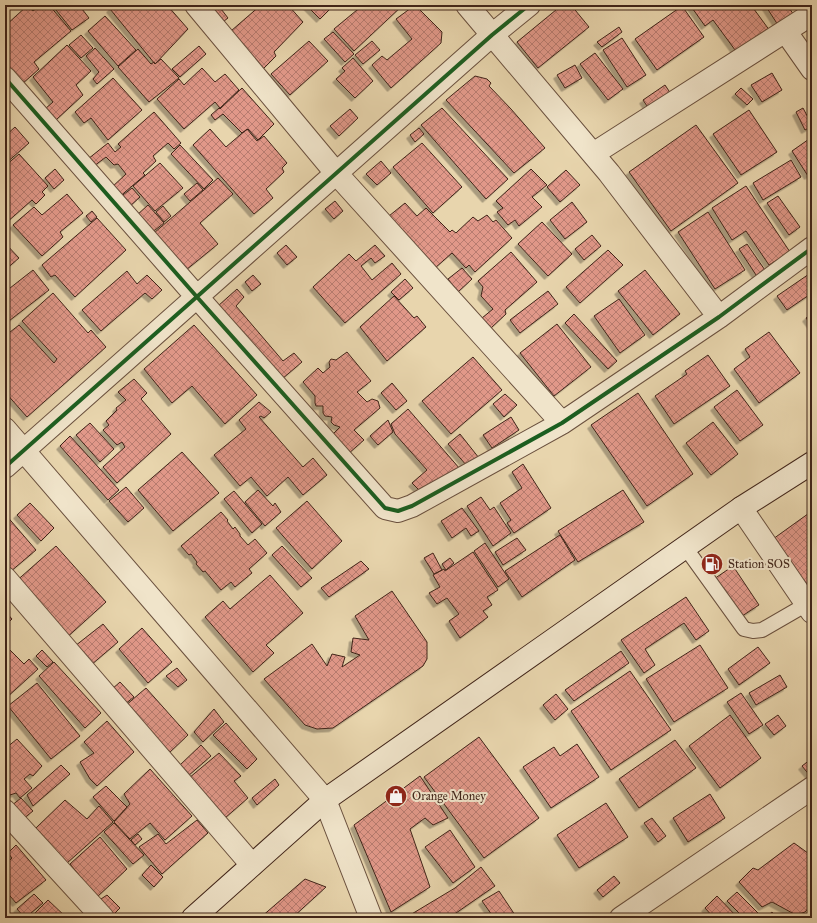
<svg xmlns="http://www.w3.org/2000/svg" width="817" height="923" font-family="'IM FELL Great Primer',serif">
<defs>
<pattern id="building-cross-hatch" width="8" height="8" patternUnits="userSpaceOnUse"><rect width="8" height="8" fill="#e19889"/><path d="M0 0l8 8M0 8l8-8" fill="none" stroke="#b87c6f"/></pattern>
<filter id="shadow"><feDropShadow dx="-3.5" dy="3.5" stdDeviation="0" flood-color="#0004"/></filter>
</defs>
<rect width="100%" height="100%" fill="#e8d5ad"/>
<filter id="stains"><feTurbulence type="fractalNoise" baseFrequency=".005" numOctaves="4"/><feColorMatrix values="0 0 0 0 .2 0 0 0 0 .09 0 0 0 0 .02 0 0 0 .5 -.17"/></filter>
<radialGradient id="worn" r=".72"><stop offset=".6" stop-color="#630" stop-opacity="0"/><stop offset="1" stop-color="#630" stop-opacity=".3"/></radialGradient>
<!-- building -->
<path fill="url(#building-cross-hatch)" stroke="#402419" filter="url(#shadow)" d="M40,5H49L71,31L34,62L39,69L22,84L5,69V36L8,34L5,30V26L27,6L33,11Z
M52,5H79L89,18L72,30Z
M114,5H167L188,29L155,64L110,9Z
M212,5H218L228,18L219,25L206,10Z
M261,5H288L303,22L274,52L276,56L259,73L231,31Z
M306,5H334L320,19Z
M363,5H403L354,51L334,29Z
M415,5L442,32L441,43L391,88L372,65L382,56L387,60L412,39L396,19Z
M562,5H571L589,27L538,68L517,42Z
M690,5H751L770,31L738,54L713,20L705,26Z
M765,5H787L794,15L778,25Z
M682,6L704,37L657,70L635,39Z
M105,16L136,50L118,66L88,31Z
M619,27L622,32L602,47L597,42Z
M333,32L354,54L345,62L324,39Z
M81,35L93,48L81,58L69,45Z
M622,38L646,75L627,87L603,50Z
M309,41L328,61L290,95L271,74Z
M372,41L380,50L363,64L355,55Z
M67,45L91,71L76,85L83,95L56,120L45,109L53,102L33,77Z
M199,46L206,54L180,77L172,69Z
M95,48L114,69L97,84L93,79L99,72L86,56Z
M138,49L151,64L154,62L155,64L161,59L179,78L149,102L118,67Z
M595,53L623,89L608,100L580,64Z
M353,58L373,81L355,98L336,79L345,71L342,68Z
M575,65L582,78L565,88L557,75Z
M202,68L215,82L225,74L239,90L220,108L215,102L184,129L157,99L179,79L184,85Z
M772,73L782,90L762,102L751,85Z
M475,76L487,79L491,83L489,86L511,109L545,148L514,173L446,100Z
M113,78L142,110L108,140L91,118L84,123L75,112Z
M665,85L671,94L649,109L643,100Z
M242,88L274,124L258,140L248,129L242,133L223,114L215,120L211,115L219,108L220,109Z
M741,88L753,99L747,105L735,94Z
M442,108L508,179L486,199L421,125Z
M803,108L812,125V126L805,130L796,112Z
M350,109L358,118L339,136L330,126Z
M749,110L777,152L741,175L713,134Z
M154,112L181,143L174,149L168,143L153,156L156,161L143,173L145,175L118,198L110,189L126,174L118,164L114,165L106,157L94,166L88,159L108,143L115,152L121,147L118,144Z
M696,125L738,183L671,231L629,172Z
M15,127L29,143L5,164V136Z
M419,128L424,134L415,142L410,135Z
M210,129L226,147L247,129L257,141L264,136L287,163L282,168L284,172L266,189L273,198L254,214L193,145Z
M812,137V173L808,176L792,151Z
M422,143L462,187L433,213L393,167Z
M180,145L213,180L204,189L171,154Z
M19,154L48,186L42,192L45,195L36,204L32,200L6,223L5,221V166Z
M791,160L801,177L763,200L753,183Z
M381,161L391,173L377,185L366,174Z
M160,163L183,188L155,211L133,186Z
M55,169L64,180L54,189L45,178Z
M531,169L547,185L532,197L542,207L519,226L515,220L508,225L497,212L503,208L496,201Z
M566,170L580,185L560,202L547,187Z
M218,178L233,194L200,223L218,244L186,270L154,233Z
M197,183L203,190L190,201L184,194Z
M746,186L790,252L769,265L746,231L732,240L712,208Z
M132,188L140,197L128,208L119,198Z
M67,194L83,213L60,232L63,237L42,256L13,225L34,207L42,215Z
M778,196L800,227L789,235L767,203Z
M335,201L343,211L334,219L325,209Z
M572,202L587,222L565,239L550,220Z
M405,203L417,216L426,208L450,232L452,230L456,233L473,217L478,221L487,215L493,222L496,220L512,238L475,272L469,265L466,268L452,253L435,268L389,216Z
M148,205L164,223L150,234L136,216Z
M163,206L171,216L164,222L156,212Z
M92,211L97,217L91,222L86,216Z
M708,212L745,270L715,289L678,232Z
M97,218L126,250L75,297L55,275L51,277L42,265Z
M542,222L572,254L548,276L518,244Z
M592,235L601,246L584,260L575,249Z
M5,243L19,258L5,270Z
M747,244L767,273L758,278L739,249Z
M286,245L297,257L287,265L277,253Z
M375,245L385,256L375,263L371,258L361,266L372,280L392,263L401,274L345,323L313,287L349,254L356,261Z
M608,250L623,265L580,303L566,287Z
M511,252L537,282L505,310L506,314L491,328L482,318L493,309L481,296L483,287L478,281Z
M462,268L472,279L458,292L448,279Z
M33,270L49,290L5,324V292Z
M645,270L680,314L653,335L618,291Z
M127,271L137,284L147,275L162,290L152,299L145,293L101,331L82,310Z
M812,272V293L787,310L777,296Z
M253,275L261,284L252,291L245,282Z
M405,279L413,288L399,300L391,292Z
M237,289L244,297L236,306L283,361L294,353L302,362L282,379L218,306Z
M548,291L558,304L520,333L510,320Z
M53,293L88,333L91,330L106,347L27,417L5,392V336L19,325L54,363L57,359L22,321Z
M394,296L414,318L417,316L426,327L387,361L360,327Z
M619,299L645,335L620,353L594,316Z
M812,313V326L806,318Z
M574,314L617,361L608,369L565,323Z
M557,324L591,367L554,396L520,353Z
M194,325L257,395L225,424L192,386L172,403L144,369Z
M769,332L800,373L759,403L734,369L750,357L745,349Z
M347,352L371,381L357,392L367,402L372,399L378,401L380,408L354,430L364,440L348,454L332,435L340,427L334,425L331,422L332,417L325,416L323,413V406H316L315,403V396L303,382L318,368L323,373L330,367L329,362L331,359L336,360Z
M708,355L730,386L674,424L655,396L687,374L685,371Z
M473,357L502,390L451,434L422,401Z
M134,379L147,393L141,399L171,434L117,483L103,467L125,447L122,442L117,445L103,430L109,425L106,421L117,410L116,408L126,400L118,392Z
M392,383L407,401L396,410L381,393Z
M737,390L763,425L740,441L714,407Z
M638,393L693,474L647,506L591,425Z
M505,394L517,405L504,417L493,404Z
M259,402L271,412L264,418L261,416L259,417L303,467L313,458L327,475L303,495L288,477L267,496L251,477L240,486L214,455L246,429L239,420Z
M408,409L460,469L424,495L412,483L427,470L395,434L391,424Z
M511,417L519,430L492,448L483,435Z
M388,420L393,432L378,445L370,436Z
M713,422L738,454L711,475L686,443Z
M90,423L114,449L100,462L76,435Z
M460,434L479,458L467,466L448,444Z
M70,436L119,490L108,500L60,446Z
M182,452L219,493L173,531L138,490Z
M523,464L551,508L514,533L507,523L511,520L500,503L522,488L512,472Z
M126,487L144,508L128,522L109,501Z
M258,490L273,506L275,503L281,512L265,526L245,502Z
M623,490L644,522L578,562L558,531Z
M234,491L262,524L252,533L224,499Z
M481,497L490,510L494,507L511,533L493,546L467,506Z
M307,501L342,541L312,569L276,528Z
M30,503L54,528L41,541L17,515Z
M462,508L479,531L471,536L466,528L452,538L441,521Z
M812,511V593L773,539Z
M221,512L228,520L227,521L233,529L235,527L240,534V536L248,545L255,539L267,553L249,569L252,573L235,587L231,582L221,590L205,571L203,572L196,564L197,562L191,554L189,555L181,546Z
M5,514L36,550L10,572L5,566Z
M560,535L575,560L522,597L505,571Z
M517,538L526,550L503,565L495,552Z
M485,543L509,579L498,587L474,551Z
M56,546L106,602L64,640L13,584Z
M282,546L312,578L301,587L272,555Z
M473,552L498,590L487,597L492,605L483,611L488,617L460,638L449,621L459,614L447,598L437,604L429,593L440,587L433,575L444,569L445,571Z
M433,553L442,570L434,574L424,558Z
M450,558L454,563L446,570L442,564Z
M361,561L369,569L329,597L321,588Z
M733,566L759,605L739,618L714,579Z
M270,575L303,613L266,645L274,653L253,672L205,617L223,601L230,609Z
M392,591L427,642V659L423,666L333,728L317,729L305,725L264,679L312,644L327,666L332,654L345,657L342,667L360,655L351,652L353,638L369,640L355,616Z
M686,597L709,631L696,640L684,623L645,649L655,665L644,673L621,640Z
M5,611L12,619L5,626Z
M103,624L118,642L91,665L75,646Z
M142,628L172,662L148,683L119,649Z
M5,645L24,664L29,659L38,669L5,699Z
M700,645L728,688L674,722L646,679Z
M758,647L770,663L739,685L728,669Z
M42,650L53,662L47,667L36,656Z
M621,651L629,663L574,701L565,690Z
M54,662L101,713L85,728L39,676Z
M177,668L187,680L178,687L166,676Z
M630,671L671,730L611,770L571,711Z
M780,675L787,687L756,705L749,693Z
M120,682L134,697L125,704L111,690Z
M37,683L80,736L51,759L8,706Z
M146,688L188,735L169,753L125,706Z
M741,693L763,725L749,734L727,702Z
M556,694L568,709L555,720L543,705Z
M214,709L224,722L203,742L194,732Z
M730,715L761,758L720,788L689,746Z
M778,715L786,726L774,735L765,724Z
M107,721L134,752L97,786L90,779L80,762L94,753L84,742Z
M226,723L257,759L247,769L213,735Z
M479,737L539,818L484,858L424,777Z
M17,739L42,766L33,776L30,774L24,779L32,788L20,798L16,793L7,796L5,794V745L6,748Z
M675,740L696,768L639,808L619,779Z
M577,744L599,777L551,808L523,767L554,747L560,756Z
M201,745L211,756L188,776L179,766Z
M219,753L241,776L234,781L248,798L225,818L189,778Z
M811,759L812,776L811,777L802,766Z
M61,765L70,774L33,806L27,795Z
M150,769L192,816L165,840L150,823L130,839L114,822L130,804L124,794Z
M420,776L448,818L433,825L425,818L410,829L430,887L391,912L354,825Z
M275,779L279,785L257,805L252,798Z
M106,786L127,807L114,821L93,797Z
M710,794L725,818L688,842L673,818Z
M21,798L33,811L23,819L11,806Z
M65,800L87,819L99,806L113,822L67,863L36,828Z
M606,803L628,837L579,868L557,835Z
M652,818L666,836L658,842L644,823Z
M197,820L208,833L162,874L139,847L158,834L166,844Z
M114,823L144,855L133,864L104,832Z
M450,830L475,867L453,883L425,847Z
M138,834L142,839L135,845L131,840Z
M100,837L127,869L97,897L70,864Z
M794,843L812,856V904L805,912L796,915L772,902L762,907L739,882L753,868L758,870Z
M16,845L46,880L16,903L5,890V865L12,858L8,853Z
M151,865L163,877L154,887L142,875Z
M481,867L495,886L456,913L459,918H405L455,888Z
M614,876L620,883L603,897L597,890Z
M305,879L326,887L292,918H260Z
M499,891L517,918H494L482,901Z
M737,892L763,918H744L727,901Z
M34,894L43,903L25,918L17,909Z
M107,895L120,908L113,915L98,901Z
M717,896L738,918H714L705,908Z
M48,900L67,918H30Z
M812,909V918H804Z
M772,912L777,918H765Z"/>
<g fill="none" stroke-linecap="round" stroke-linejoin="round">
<!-- lane casing -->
<g stroke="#6a503e" stroke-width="16">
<path id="lane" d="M685,547L744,629L753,631L762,630L807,604"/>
</g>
<!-- street casing -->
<g stroke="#6a503e" stroke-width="24">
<path id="street" d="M196,5L336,173L562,423
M467,5L609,173L719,317
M786,32L812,69
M5,78L197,297L385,508L398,511L412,506L562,423L719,317L812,248
M593,154L812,14
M5,429L325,800L371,918
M5,467L492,35L529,5
M741,508L812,612
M5,578L252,865
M5,811L103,918
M621,918L812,788"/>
</g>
<!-- secondary casing -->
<g stroke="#402419" stroke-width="24">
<path id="secondary" d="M193,918L325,800L741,508L812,463"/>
</g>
<!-- lane -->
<use href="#lane" stroke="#f0e4ca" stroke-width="14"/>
<!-- street -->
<use href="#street" stroke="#f0e4ca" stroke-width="22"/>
<!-- secondary -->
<use href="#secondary" stroke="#f0e4ca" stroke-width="22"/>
<!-- cycleway casing -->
<g stroke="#f0e4ca" stroke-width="6">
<path id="cycleway" d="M5,78L197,297L385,508L398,511L412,506L562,423L719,317L812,248
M5,467L492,35L529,5"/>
</g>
<!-- cycleway -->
<use href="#cycleway" stroke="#1b5e20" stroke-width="4"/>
</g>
<!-- icons -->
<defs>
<g id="fuel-disc" transform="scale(1.15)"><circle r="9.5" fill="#8f2418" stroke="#f0e4ca"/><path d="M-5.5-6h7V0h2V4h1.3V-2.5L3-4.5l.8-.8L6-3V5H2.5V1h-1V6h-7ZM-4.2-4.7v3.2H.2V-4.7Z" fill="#fff"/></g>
<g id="shop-disc" transform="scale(1.15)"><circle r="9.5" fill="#8f2418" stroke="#f0e4ca"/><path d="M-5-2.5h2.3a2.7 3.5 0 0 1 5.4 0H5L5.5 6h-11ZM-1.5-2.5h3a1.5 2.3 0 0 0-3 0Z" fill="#fff"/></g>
</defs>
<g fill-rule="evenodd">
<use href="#fuel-disc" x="712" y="564"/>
<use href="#shop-disc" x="396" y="796"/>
</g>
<g text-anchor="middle" stroke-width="4" stroke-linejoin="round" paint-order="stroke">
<!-- poi labels -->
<g font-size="12" fill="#402419" stroke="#f0e4ca" text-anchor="start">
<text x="728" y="568">Station SOS</text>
<text x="412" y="800">Orange Money</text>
</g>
</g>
<!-- margin -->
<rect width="817" height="923" fill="none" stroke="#e8d5ad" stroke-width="20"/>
<rect x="6" y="6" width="805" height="911" fill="none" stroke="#402419" stroke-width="2"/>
<rect x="10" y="10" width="797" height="903" fill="none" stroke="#402419"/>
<rect width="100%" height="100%" filter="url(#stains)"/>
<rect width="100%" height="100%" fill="url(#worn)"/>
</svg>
